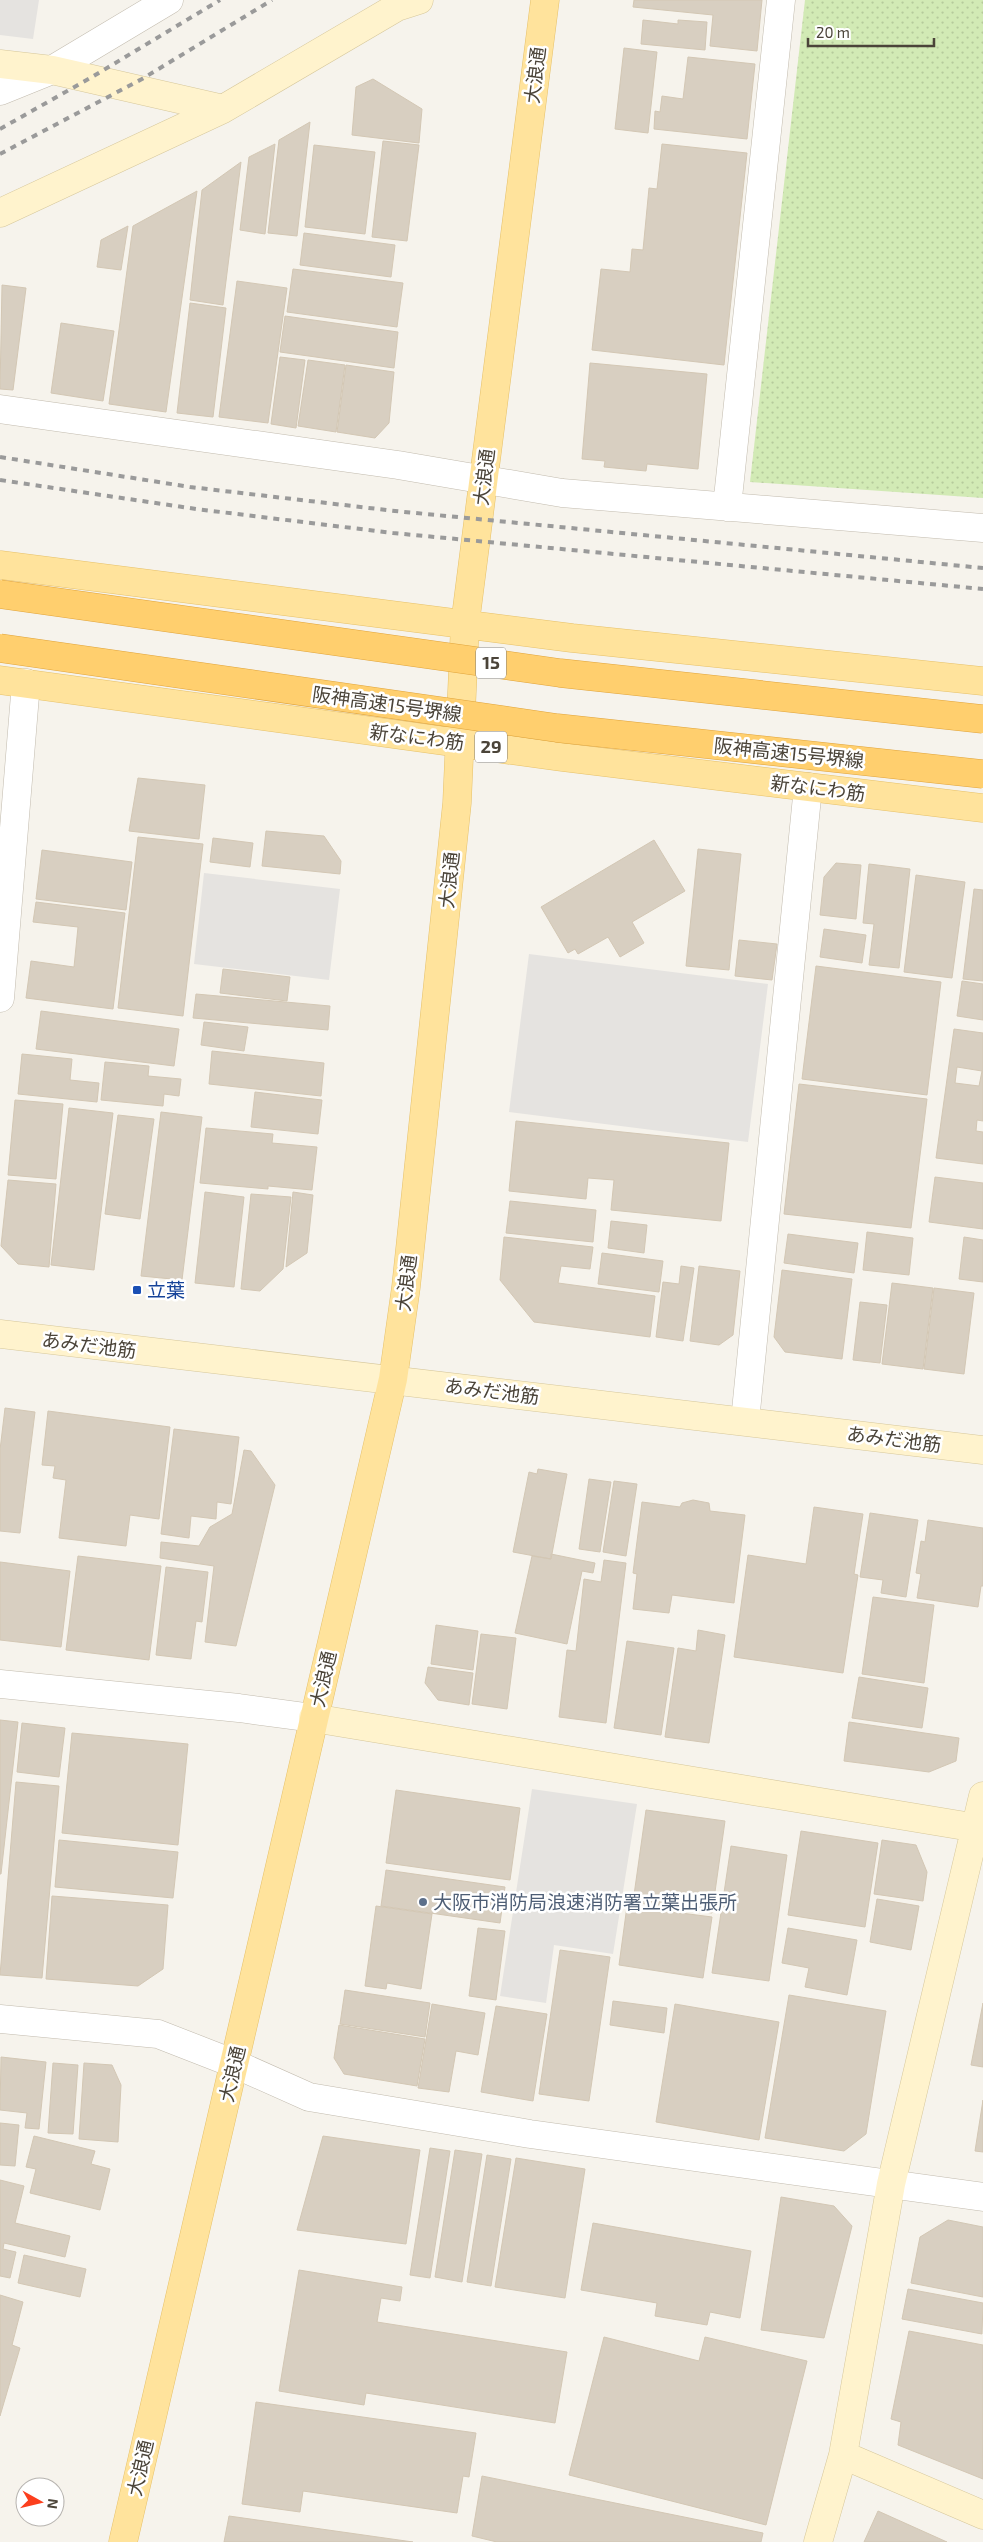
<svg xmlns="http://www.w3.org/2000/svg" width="983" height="2542" font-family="'Exo 2','Noto Sans JP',sans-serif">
<defs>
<pattern id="park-dots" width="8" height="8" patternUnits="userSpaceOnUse" patternTransform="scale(1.25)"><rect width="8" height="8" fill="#d2eab5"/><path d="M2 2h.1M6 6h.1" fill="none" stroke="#b6ca9c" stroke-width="1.8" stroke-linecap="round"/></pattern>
</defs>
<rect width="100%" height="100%" fill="#f6f3ec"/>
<!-- park -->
<path fill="url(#park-dots)" d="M805,0H983V498L750,482Z"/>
<!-- parking -->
<path fill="#e5e3e0" d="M0,0H39L33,39L0,35Z
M204,873L340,889L329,980L194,964Z
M529,954L768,984L748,1142L509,1112Z
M532,1789L637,1804L613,1954L554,1945L546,2003L500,1996Z"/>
<!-- building -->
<path fill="#d8cfc1" stroke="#d3c7b4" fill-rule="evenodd" d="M634,0H762L757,51L710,46L713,15L633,7Z
M643,20L678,24V20L707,22L705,50L641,44Z
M624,48L657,52L648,133L615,129Z
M688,57L755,64L747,139L654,129L655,111L660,112L662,96L683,99Z
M373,79L422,109L419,143L352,135L356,87Z
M310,122L297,236L268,233L279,140Z
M383,141L419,145L407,241L372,237Z
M275,144L265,234L240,230L249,157Z
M662,144L747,153L724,365L592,350L601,269L630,272L632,249L643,250L649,188L657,189Z
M314,145L375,152L365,234L305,227Z
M241,162L223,305L190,300L202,190Z
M197,191L166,412L109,404L133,226Z
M128,226L121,270L97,267L101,240Z
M304,233L395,245L391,277L300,265Z
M293,269L403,283L397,327L287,312Z
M237,281L287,288L268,423L219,417Z
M2,285L26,288L13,390L0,389Z
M190,303L226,308L213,417L177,413Z
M285,316L398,332L394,368L280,352Z
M61,323L114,331L103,401L51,393Z
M280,357L305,360L296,428L271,424Z
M308,360L345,365L336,432L298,426Z
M590,363L707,374L698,469L647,464L646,471L604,467L605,461L582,459Z
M346,365L394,372L389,423L375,438L337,432Z
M138,778L205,785L199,839L129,831Z
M266,831L324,836L341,861L340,874L262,866Z
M138,837L203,844L183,1016L118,1008Z
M213,838L253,843L250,867L210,862Z
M654,840L685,891L632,922L644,943L620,957L608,937L578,954L575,949L568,953L541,907Z
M698,849L741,854L729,970L686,966Z
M42,850L132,862L126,910L36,899Z
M836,863L861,865L856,919L820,915L824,877Z
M869,864L910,869L899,968L869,965L874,924L863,923Z
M916,875L965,882L952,978L904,972Z
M974,889L983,890V981L963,979Z
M36,902L125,913L113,1009L26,998L31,961L74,967L78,927L33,922Z
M824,929L866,935L862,963L820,957Z
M739,940L777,944L772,980L735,976Z
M816,966L941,982L927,1095L802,1079Z
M223,969L290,977L287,1001L220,993Z
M962,981L983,984V1020L957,1016Z
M196,994L330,1006L328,1030L193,1018Z
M41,1011L179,1029L174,1066L36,1049Z
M204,1022L248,1027L244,1051L201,1045Z
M954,1029L983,1033V1121L977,1120L976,1131L983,1132V1164L936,1158ZM957,1067L982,1071L979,1086L955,1083Z
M212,1051L324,1063L321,1096L209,1084Z
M22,1054L72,1059L70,1080L99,1083L97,1102L18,1094Z
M105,1062L149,1066L148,1076L181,1079L179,1096L164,1094L163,1106L101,1100Z
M799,1084L927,1099L911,1228L784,1214Z
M255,1092L322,1100L318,1134L251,1127Z
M15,1100L63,1104L56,1179L8,1175Z
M69,1108L113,1113L94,1270L51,1265Z
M161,1112L202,1117L182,1280L141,1276Z
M118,1115L154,1119L140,1219L105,1214Z
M516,1121L729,1143L721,1221L611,1210L614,1180L588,1178L586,1199L509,1191Z
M206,1128L273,1134L272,1143L317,1147L312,1190L268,1186V1189L200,1183Z
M935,1177L983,1183V1229L929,1222Z
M8,1180L56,1184L49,1267L18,1264L1,1246Z
M205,1192L244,1197L234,1287L195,1283Z
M293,1192L313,1195L307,1253L286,1267Z
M251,1194L291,1197L283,1269L260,1291L241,1289Z
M510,1201L596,1210L593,1242L506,1233Z
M611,1221L647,1225L644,1253L608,1248Z
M867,1232L913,1238L909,1275L863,1270Z
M788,1234L858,1243L854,1273L784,1263Z
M504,1237L593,1247L590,1269L561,1266L558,1283L655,1296L650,1337L534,1322L500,1280Z
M964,1237L983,1240V1282L959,1279Z
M602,1253L663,1261L659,1292L598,1284Z
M681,1266L694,1268L683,1341L656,1337L663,1282L679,1284Z
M699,1266L740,1271L733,1335L719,1345L690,1341Z
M782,1270L852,1279L842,1359L785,1352L774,1337Z
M892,1283L933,1288L923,1369L882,1364Z
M934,1288L974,1293L964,1374L924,1369Z
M860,1302L887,1305L880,1363L853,1360Z
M5,1408L35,1412L20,1533L0,1531V1450Z
M48,1411L170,1427L159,1519L130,1515L126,1546L59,1538L66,1480L53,1478L55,1466L42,1465Z
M174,1429L239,1437L231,1504L217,1502L216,1519L191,1516L189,1538L161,1534Z
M244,1450L251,1451L275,1485L236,1646L205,1642L214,1566L160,1558L161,1542L199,1546L210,1527L232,1514Z
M538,1469L567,1474L551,1559L513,1552L529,1472L537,1474Z
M589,1479L611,1482L600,1552L579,1549Z
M614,1481L637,1484L626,1556L603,1552Z
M693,1500L709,1503L710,1511L745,1515L734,1603L672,1595L669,1613L633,1609L637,1574L633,1573L642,1502L680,1507L682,1503Z
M814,1507L863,1514L854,1574L858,1575L843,1673L734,1657L748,1555L806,1564Z
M870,1513L918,1520L906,1597L881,1593L883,1580L860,1577Z
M928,1520L983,1528V1586H981L978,1607L917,1598L921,1574L916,1573L921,1541L925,1542Z
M551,1554L595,1563L593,1573L582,1571L567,1644L515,1633L532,1556L551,1559Z
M78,1556L161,1566L149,1660L66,1650Z
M604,1560L626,1563L606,1723L559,1717L567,1650L576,1651L584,1579L601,1582Z
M0,1562L70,1571L61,1647L0,1640Z
M166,1567L208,1572L202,1622L196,1621L191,1659L156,1655Z
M873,1597L934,1605L924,1683L862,1674Z
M436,1625L478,1631L473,1670L431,1664Z
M698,1630L725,1635L709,1743L665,1737L678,1648L696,1651Z
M481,1634L516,1638L507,1709L472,1704Z
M627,1641L674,1648L661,1735L614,1728Z
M428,1667L473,1673L469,1705L438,1700L425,1683Z
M859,1677L928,1688L922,1728L852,1718Z
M0,1720L18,1722L1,1874H0Z
M849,1722L959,1738L956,1761L929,1772L844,1761Z
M22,1723L65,1728L59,1777L17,1772Z
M72,1733L188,1744L178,1845L62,1833Z
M16,1782L59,1786L42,1978L0,1975Z
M396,1790L520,1808L510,1880L386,1863Z
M646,1810L725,1821L712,1913L633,1902Z
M801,1831L878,1843L865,1927L788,1915Z
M59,1840L178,1852L173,1898L55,1887Z
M882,1840L916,1845L927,1872L923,1901L874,1894Z
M731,1846L787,1855L769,1981L712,1973Z
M386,1870L505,1887L500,1923L381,1906Z
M52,1896L168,1905L163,1969L138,1986L46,1979Z
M877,1899L919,1906L911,1950L870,1942Z
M376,1906L432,1914L421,1989L387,1983L386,1989L365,1986Z
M627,1906L712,1917L703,1978L619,1965Z
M478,1928L505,1931L496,2000L469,1996Z
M788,1928L857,1940L847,1995L805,1987L809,1968L782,1963Z
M560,1950L610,1957L589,2101L539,2094Z
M345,1990L430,2003L425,2037L340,2024Z
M789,1995L886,2011L866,2134L844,2151L765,2138Z
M613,2001L667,2008L664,2033L610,2025Z
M983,2003V2067L971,2065Z
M432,2004L485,2013L478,2055L456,2051L449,2092L418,2088Z
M675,2004L779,2022L759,2140L656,2122Z
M496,2006L547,2014L533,2101L481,2092Z
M339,2025L425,2039L417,2086L344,2074L334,2058Z
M1,2057L46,2062L39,2129L25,2128L27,2113L0,2110Z
M53,2063L78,2065L73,2134L48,2133Z
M84,2063L112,2065L121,2085L118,2142L79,2139Z
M983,2100V2152L975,2151Z
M0,2123L19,2125L15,2166L0,2165Z
M34,2136L95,2151L91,2164L110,2169L100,2210L30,2193L36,2169L26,2167Z
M323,2136L420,2150L406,2244L297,2230Z
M430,2148L450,2151L430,2278L410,2275Z
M455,2150L482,2154L462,2282L435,2277Z
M487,2155L511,2159L491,2286L467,2282Z
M516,2158L585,2169L565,2298L495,2287Z
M0,2180L24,2186L15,2223L70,2236L65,2257L4,2243L3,2249L16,2252L10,2278L0,2276Z
M781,2197L834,2206L852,2226L824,2338L761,2330Z
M948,2220L983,2227V2297L911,2283L920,2237Z
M593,2223L751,2251L740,2318L710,2312L707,2325L655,2316L657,2303L581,2290Z
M24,2255L86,2269L80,2297L18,2283Z
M299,2270L402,2287L400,2301L381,2298L377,2322L567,2352L555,2423L366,2393L364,2405L279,2391Z
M908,2289L983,2303L982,2334L902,2319Z
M0,2295L23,2302L12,2345L20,2348L0,2416Z
M909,2331L983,2345V2479L898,2445L901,2422L891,2419Z
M604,2337L699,2361L705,2337L807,2361L766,2525L569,2475Z
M256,2402L476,2433L469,2477L463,2476L457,2513L303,2491L300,2512L242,2504Z
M482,2476L763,2533L761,2542H497L472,2536Z
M878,2511L947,2542H864Z
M229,2516L413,2542H224Z"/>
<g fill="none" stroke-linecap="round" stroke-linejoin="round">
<!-- street casing -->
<g stroke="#c2bbae" stroke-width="29">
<path id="street" d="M0,91L52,70L169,0
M0,409L398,465L562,493L983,528
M727,507L781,0
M0,998L26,683
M745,1421L808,787
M0,1684L239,1708L313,1718
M0,2019L158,2034L235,2064L309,2097L530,2134L983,2197"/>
</g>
<!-- secondary casing -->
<g stroke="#d6c79b" stroke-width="29">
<path id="secondary" d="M0,64L52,70L223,109
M0,213L223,109L397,7L419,0
M0,1334L983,1450
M313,1718L983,1829
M843,2455L983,2515
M818,2542L843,2455L891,2184L983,1796"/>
</g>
<!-- primary casing -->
<g stroke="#e6c16a" stroke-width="29">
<path id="primary" d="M0,565L572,638L983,681
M0,680L561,757L983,808
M123,2542L393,1379L406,1287L457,803L465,624L545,0"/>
</g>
<!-- street -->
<use href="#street" stroke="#fff" stroke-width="28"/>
<!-- secondary -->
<use href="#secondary" stroke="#fff3cd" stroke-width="28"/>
<!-- primary -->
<use href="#primary" stroke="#ffe39c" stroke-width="28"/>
<!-- rail -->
<path stroke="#9a9a9a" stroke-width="4" stroke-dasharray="6 6" stroke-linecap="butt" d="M0,129L92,77L220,0
M0,154L142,79L272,0
M0,457L190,487L395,511L983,568
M0,480L196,509L393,533L983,589"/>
<!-- highway-bridge casing -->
<g stroke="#e0a43c" stroke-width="29" stroke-linecap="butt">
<path id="highway-bridge" d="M0,594L560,673L983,719
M0,648L557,728L983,774"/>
</g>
<!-- highway-bridge -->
<use href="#highway-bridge" stroke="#ffcf6e" stroke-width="28"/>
</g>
<!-- markers -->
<rect fill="#1a4fb4" stroke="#fff" stroke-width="2" x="132" y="1285" width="10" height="10" rx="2.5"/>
<circle fill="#5c6f8a" stroke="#fff" stroke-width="2" cx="423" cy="1902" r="5"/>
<g text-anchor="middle" stroke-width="5" stroke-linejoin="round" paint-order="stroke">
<!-- shield labels -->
<g fill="#fff" stroke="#817c74" stroke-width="1">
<rect x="476" y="647.5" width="30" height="31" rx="4"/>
<rect x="475" y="731.5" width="32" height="31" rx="4"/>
</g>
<g font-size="18" font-weight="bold" fill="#4b4439">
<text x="491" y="669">15</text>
<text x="491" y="753">29</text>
</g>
<!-- street labels -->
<g font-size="19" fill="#4b4439" stroke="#fff">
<text transform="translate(535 75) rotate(-83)" y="7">大浪通</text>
<text transform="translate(484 477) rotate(-83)" y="7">大浪通</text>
<text transform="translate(387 704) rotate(8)" y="7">阪神高速15号堺線</text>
<text transform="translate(417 737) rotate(7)" y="7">新なにわ筋</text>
<text transform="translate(789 753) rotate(6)" y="7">阪神高速15号堺線</text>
<text transform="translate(818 788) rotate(7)" y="7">新なにわ筋</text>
<text transform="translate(449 880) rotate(-84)" y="7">大浪通</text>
<text transform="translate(406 1283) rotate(-83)" y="7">大浪通</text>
<text transform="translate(89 1345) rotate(7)" y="7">あみだ池筋</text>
<text transform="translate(492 1391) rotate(7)" y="7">あみだ池筋</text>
<text transform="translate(894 1439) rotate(7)" y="7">あみだ池筋</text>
<text transform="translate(323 1679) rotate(-77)" y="7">大浪通</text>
<text transform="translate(232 2074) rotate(-77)" y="7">大浪通</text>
<text transform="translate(140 2468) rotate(-77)" y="7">大浪通</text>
</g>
<!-- transit labels -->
<g font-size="19" fill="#164399" stroke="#fff" text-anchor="start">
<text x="147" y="1297">立葉</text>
</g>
<!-- service labels -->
<g font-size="19" fill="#4e5e75" stroke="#fff" text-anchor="start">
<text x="433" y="1909">大阪市消防局浪速消防署立葉出張所</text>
</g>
</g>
<!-- north arrow -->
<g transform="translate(40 2502) rotate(98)"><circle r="24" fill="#ffffff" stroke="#b7b4b0"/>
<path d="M0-4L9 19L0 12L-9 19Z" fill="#fc3f1d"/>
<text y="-8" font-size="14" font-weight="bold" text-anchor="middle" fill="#4b4439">N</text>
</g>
<!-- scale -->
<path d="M808 38v8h126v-8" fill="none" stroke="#4b4439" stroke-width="2.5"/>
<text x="816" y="38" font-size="15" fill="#4b4439" stroke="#ffffff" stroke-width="4" paint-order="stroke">20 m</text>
</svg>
